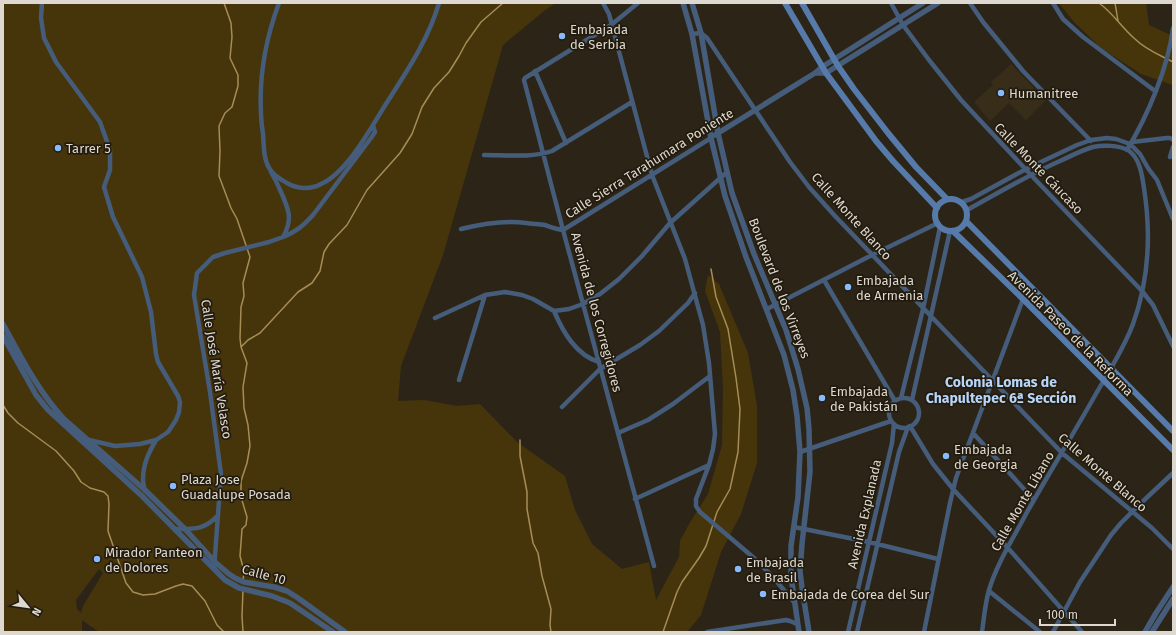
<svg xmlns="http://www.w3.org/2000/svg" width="1176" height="635" font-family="'Fira Sans',sans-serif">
<rect width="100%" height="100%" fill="#2c2517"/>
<!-- built -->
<path fill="#372d19" d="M1011,64L1046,100L1026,120L1009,103L990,121L974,102L993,85L991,82Z"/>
<!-- green -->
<path fill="#46340b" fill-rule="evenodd" d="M3,3H556L544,11L503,45L443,255L401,366L398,401L424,400L457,406L480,404L517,442L565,476L575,510L592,544L622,569L649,562L656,600L679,557L680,541L689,524L708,494L722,445L723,387L720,332L705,291L708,275L719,284L748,353L757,406V463L741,514L721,552L701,615L687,632H99L82,620V631L80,632H3ZM99,569L103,573L83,606L81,613L77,609L76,600Z
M1059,3H1146L1149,25L1173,36V85L1141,74L1101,48L1074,22Z"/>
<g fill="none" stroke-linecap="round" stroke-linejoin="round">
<!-- stream -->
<path stroke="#a58d55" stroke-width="1.5" d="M224,3L231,23L232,37L230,58L238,75V86L232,107L225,113L219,126L220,151L219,176L231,208L237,219L250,257L243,283L244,296L241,307L240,338L241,347L247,363L243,387L244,408L248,425L250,446L247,463L241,481V497L247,517L246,525L242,529L240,556L244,571L243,581
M1099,3C1113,13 1122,28 1135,39C1146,50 1160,55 1173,62
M1115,3L1118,21
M241,347L248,340L260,333L298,292L312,283L320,271L324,252L329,244L347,225L367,190L400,153L412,134L422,107L434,88L449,72L459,56L466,43L481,22L503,3
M3,405L8,413L18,423L56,451L74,471L81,482L90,488L104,492L108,496L109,504L108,531L126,583L133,592L143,595L155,594L176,586L183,584L192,586L205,601L217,625L224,632
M520,440V456L527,492V509L533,543L538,553L542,576L551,609L550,625L551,632
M243,590L242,616L243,632
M663,632L677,592L682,582L699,558L706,546L717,512L730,489L738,452L740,409L736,378L728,329L716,297L711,269"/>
<!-- minor -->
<path stroke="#455d7a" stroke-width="4.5" d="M42,3L41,18L44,38L56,62L100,122L110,150V170L104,187L113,217L142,277L151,312L156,354L158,362L178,396L180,402L179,412L176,420L168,432L156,440L140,444L115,446L89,440
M279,3C266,38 259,76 261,113C261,120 262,127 263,134C264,146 263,162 272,172C276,177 282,180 287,183C297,189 310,190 321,184C346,173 370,130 384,107C405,74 428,41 439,3
M603,3L609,14L652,175L685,259L703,325L709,363L715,434L713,449L709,465L696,499V506L700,512L754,558L772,576L794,602
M638,3L611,25L525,78L524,80L563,230L654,566
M891,3L903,25L929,60L961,100L1030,174L1142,291L1153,305L1173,346
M970,3L983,22L1023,71L1091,141
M1053,3L1063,19L1083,37L1155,91
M692,34L701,33L707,38L790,162L809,187L835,216L1062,453L1152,528L1173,549
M535,71L566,143
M1132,142L1167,138H1170L1173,140
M1127,150C1148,115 1168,68 1173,28
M484,155C505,155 532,158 552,151L632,102
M1170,157L1173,147
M962,202L971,199L1026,169L1077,145L1091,140L1107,138L1116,139L1130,144L1140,154L1148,168L1157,180L1173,219
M967,210C998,193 1028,175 1060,161C1071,156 1082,150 1093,147C1103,145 1118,145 1128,150C1140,158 1142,175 1144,188C1151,233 1149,280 1133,324C1124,348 1110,370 1097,392C1074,433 1049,473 1026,514C1013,539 997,563 989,590C985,604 984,618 982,632
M461,229C482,224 504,220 526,223C532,224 539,224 545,225C551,227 556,229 563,230L711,138
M283,237C297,231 303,226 313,215L371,138L375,132L373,125
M824,280L895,401
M767,309L872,255L938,223
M554,311C563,332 576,355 599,362
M435,318L485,295L505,292L522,295L533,299L554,311L569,309L583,304L600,294L619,279L642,256L670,223L727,172
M459,380L485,295
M901,398L923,309L940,227
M889 413a15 15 0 1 1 30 0a15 15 0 1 1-30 0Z
M912,400L950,231
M562,407L600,369L640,345L659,331L688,303L695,293
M910,426L933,464L953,489L1008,548L1082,632
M618,433L648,420L673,404L710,376
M973,433L1034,500
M800,452L891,421
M145,491C144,487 143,483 143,479C143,464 149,452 156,440
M635,499L709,465
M794,527L869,542L938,559
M175,529C194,529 205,530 218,515
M214,569L221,474L210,392L194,295L197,273L213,257L225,253L269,242L283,237C293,219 289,210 281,192C278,185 275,179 271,172
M989,591L1040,632
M707,632L786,620L790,621L797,624
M848,632L892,443L894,424
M857,632L899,452L908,427
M924,632L950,503L956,478L1023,299
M1053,632L1080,582L1111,535L1121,523L1140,504L1173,473"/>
<!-- tertiary -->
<path stroke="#455d7a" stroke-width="5.5" d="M683,3L692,34L711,138L725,196L746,257L784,355L793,390L797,416L800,452L798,497L791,546V576L799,632
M692,3L701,33L718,133L732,193L754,254L786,330L798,369L807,408L809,429L810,472L802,544L800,571L802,588L809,632
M815,73H826L938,3
M715,135L815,73L822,67L923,3
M3,324C21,357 38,391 64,419L145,490L185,529L215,562L229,574L235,578L244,582L274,587L287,591L298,598L345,632
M3,336L36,395L48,410L142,496L225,580L239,588L272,596L290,603L333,632
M1145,632L1156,613L1173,587
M1152,632L1173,599"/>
<!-- secondary -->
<path stroke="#567baa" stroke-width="6" d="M785,3L826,73L876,141L893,161L937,208
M802,3L838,66L854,89L888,133L916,167L947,199
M935 215a16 16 0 1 1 32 0a16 16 0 1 1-32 0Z
M966,221L1173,431
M953,231L1023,299L1173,450"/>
</g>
<!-- markers -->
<g fill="#87bbfc" stroke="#221b0e" stroke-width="1.5">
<circle cx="562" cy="36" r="4"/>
<circle cx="1001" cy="93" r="4"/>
<circle cx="58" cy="148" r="4"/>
<circle cx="848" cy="287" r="4"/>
<circle cx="822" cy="398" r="4"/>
<circle cx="946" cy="456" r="4"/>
<circle cx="173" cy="486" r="4"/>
<circle cx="97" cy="559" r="4"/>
<circle cx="738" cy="569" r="4"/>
<circle cx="763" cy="594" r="4"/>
</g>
<g text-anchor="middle" stroke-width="3.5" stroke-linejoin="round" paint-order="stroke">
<!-- poi labels -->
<g font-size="13" fill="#ded9d0" stroke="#221b0e" text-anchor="start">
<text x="570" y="34">Embajada<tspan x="570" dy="15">de Serbia</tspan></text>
<text x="1009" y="98">Humanitree</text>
<text x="66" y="153">Tarrer 5</text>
<text x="856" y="285">Embajada<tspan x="856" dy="15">de Armenia</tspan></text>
<text x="830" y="396">Embajada<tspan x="830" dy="15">de Pakistán</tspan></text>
<text x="954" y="454">Embajada<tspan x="954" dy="15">de Georgia</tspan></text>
<text x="181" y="484">Plaza Jose<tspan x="181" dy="15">Guadalupe Posada</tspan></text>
<text x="105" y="557">Mirador Panteon<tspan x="105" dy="15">de Dolores</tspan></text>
<text x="746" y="567">Embajada<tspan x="746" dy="15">de Brasil</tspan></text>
<text x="771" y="599">Embajada de Corea del Sur</text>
</g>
<!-- street labels -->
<g font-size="13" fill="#ded9d0" stroke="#221b0e">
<text transform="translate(649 163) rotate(-32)" y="5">Calle Sierra Tarahumara Poniente</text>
<text transform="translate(1039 168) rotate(46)" y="5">Calle Monte Cáucaso</text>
<text transform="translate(852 216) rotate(48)" y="5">Calle Monte Blanco</text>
<text transform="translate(780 288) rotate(69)" y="5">Boulevard de los Virreyes</text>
<text transform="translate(597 312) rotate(75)" y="5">Avenida de los Corregidores</text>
<text transform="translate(1071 333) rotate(45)" y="5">Avenida Paseo de la Reforma</text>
<text transform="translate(217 369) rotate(81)" y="5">Calle José María Velasco</text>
<text transform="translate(1103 472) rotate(41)" y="5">Calle Monte Blanco</text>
<text transform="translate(1022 501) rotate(-60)" y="5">Calle Monte Líbano</text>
<text transform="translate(864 514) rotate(-77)" y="5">Avenida Explanada</text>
<text transform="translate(264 574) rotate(15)" y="5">Calle 10</text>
</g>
<!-- neighbourhood labels -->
<g font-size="14" font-weight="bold" fill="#b8d5fa" stroke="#221b0e">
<text x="1001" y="387">Colonia Lomas de<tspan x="1001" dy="16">Chapultepec 6ª Sección</tspan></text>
</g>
</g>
<!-- border -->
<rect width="1176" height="635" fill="none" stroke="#ded9d0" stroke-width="8"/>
<!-- north arrow -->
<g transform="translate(28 607) rotate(119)" stroke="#221b0e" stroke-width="3" paint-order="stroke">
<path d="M0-3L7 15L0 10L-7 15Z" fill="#ded9d0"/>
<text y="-6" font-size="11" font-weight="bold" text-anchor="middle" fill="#ded9d0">N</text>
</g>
<!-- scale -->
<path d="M1040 619v6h75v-6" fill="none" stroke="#ded9d0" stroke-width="2"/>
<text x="1046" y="619" font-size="12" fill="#ded9d0" stroke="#221b0e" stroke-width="3" paint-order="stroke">100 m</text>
</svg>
